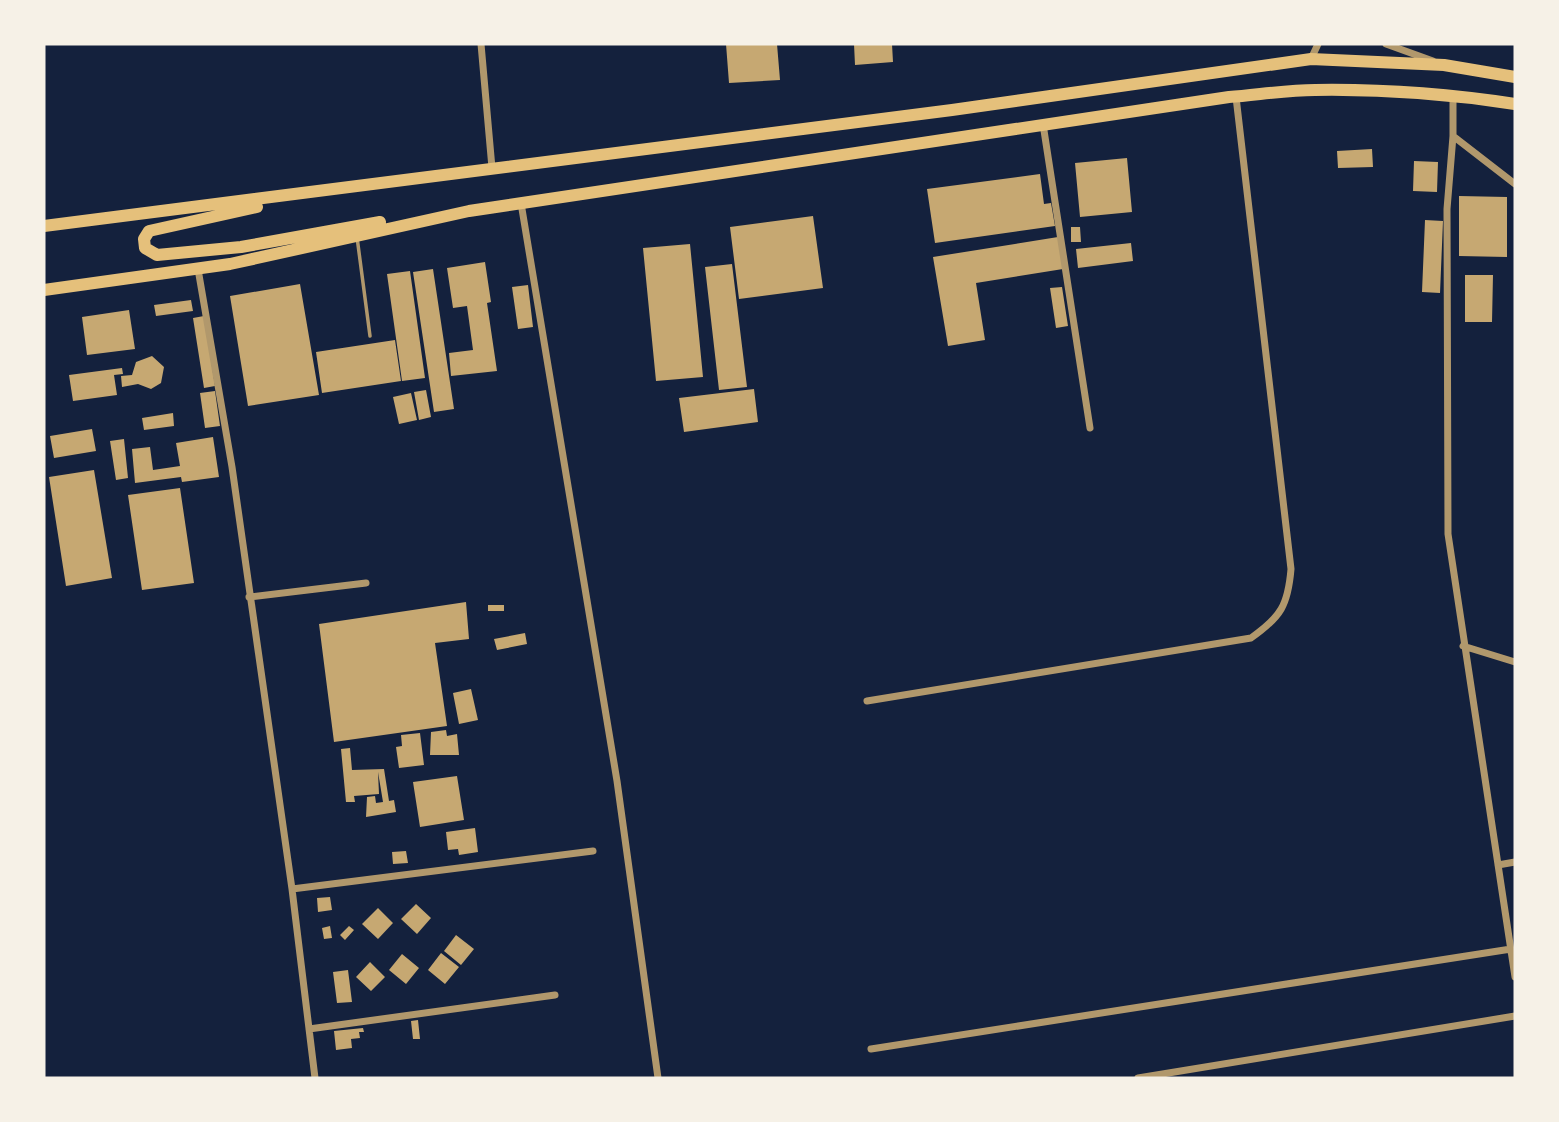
<svg xmlns="http://www.w3.org/2000/svg" width="1559" height="1122" font-family="Mulish,sans-serif">
<rect width="100%" height="100%" fill="#14213d"/>
<!-- building -->
<path fill="#c6a872" d="M726,44H777L780,80L729,83Z
M854,44H892L893,62L855,65Z
M1372,149L1373,167L1338,168L1337,151Z
M1127,158L1132,212L1080,217L1075,163Z
M1414,161L1438,162L1437,192L1413,191Z
M1040,174L1044,204L1051,203L1055,226L935,243L927,189Z
M1459,196L1507,197V257L1459,256Z
M813,216L823,288L739,299L730,227Z
M1425,220L1443,221L1440,293L1422,292Z
M1071,227H1080L1081,242H1071Z
M1058,237L1063,269L976,283L985,340L948,346L933,257Z
M1131,243L1133,261L1078,268L1076,249Z
M690,244L703,377L656,381L643,248Z
M485,262L491,302L487,303L497,371L451,376L449,353L473,350L467,306L453,308L447,268Z
M732,264L747,387L719,390L705,267Z
M433,269L454,409L434,412L413,272Z
M410,271L425,378L402,381L387,274Z
M1465,275H1493L1492,322H1465Z
M300,284L319,395L248,406L230,296Z
M528,285L533,327L518,329L512,287Z
M1062,287L1068,326L1056,328L1050,288Z
M191,300L193,311L156,316L154,305Z
M129,310L135,349L87,355L82,317Z
M204,316L215,386L204,388L193,318Z
M395,340L401,381L322,393L316,352Z
M152,356L164,367L161,383L151,389L138,384L122,387L121,376L132,375L136,362Z
M122,368L123,374L114,375L117,395L73,401L69,375Z
M754,389L758,422L684,432L679,398Z
M426,390L431,417L419,420L414,392Z
M215,391L220,426L205,428L200,393Z
M411,393L417,420L399,424L393,397Z
M173,413L174,426L144,430L142,418Z
M92,429L96,451L54,458L50,436Z
M213,437L219,477L182,482L181,477L135,483L132,449L150,447L153,470L180,466L176,443Z
M124,439L128,478L116,480L110,441Z
M94,470L112,578L66,586L49,477Z
M180,488L194,583L142,590L128,495Z
M466,602L469,639L435,643L447,726L334,742L319,624Z
M488,605H504V611H488Z
M525,633L527,644L497,650L494,639Z
M471,689L478,720L459,724L453,693Z
M446,730L447,736L457,734L459,755H430L431,732Z
M420,733L424,765L399,768L396,747L402,746L401,735Z
M350,748L352,770L384,769L389,801L394,800L396,812L366,817L367,797L375,796L376,803L383,802L378,772L379,794L354,796L355,802H346L341,749Z
M457,776L464,820L420,827L413,782Z
M475,828L478,852L459,855L458,849L448,850L446,832Z
M406,851L408,863L393,864L392,852Z
M330,897L332,910L318,912L317,898Z
M416,904L431,918L417,934L401,919Z
M378,908L393,923L378,939L362,924Z
M330,926L332,938L324,939L322,928Z
M349,926L354,930L345,940L340,935Z
M456,935L474,949L461,965L444,951Z
M441,953L459,967L445,984L428,970Z
M402,954L419,968L406,984L389,970Z
M370,962L385,977L371,991L356,977Z
M348,970L352,1002L337,1003L333,972Z
M418,1020L420,1039H413L411,1021Z
M363,1028L364,1032H359L360,1038L351,1039L352,1048L336,1050L334,1031Z"/>
<g fill="none" stroke-linecap="round" stroke-linejoin="round">
<!-- service -->
<path stroke="#b1986c" stroke-width="3.5" d="M357,237L370,336"/>
<!-- minor -->
<path stroke="#b1986c" stroke-width="7" d="M481,44L492,168
M1386,44L1433,61
M1311,59L1318,44
M1453,95V136L1515,184
M1043,124L1090,428
M1453,136L1447,209L1448,534L1515,977
M521,203L617,781L658,1078
M198,269L232,467L292,889L315,1078
M249,597L366,583
M1463,646L1515,662
M867,701L1251,638C1281,617 1288,605 1291,569L1236,97
M1498,865L1515,862
M292,889L593,851
M309,1029L555,995
M871,1049L1511,949
M1138,1078L1515,1016"/>
<!-- trunk -->
<path stroke="#e5c07b" stroke-width="12" d="M257,207L149,231L144,239L145,248L157,255L241,247L380,222
M44,226L952,110L1311,59L1444,65L1515,77
M44,290L230,264L469,211L1229,97C1257,95 1286,90 1315,90C1382,89 1449,94 1515,104"/>
</g>
<!-- border -->
<rect width="1559" height="1122" fill="none" stroke="#f6f1e7" stroke-width="91"/>
</svg>
